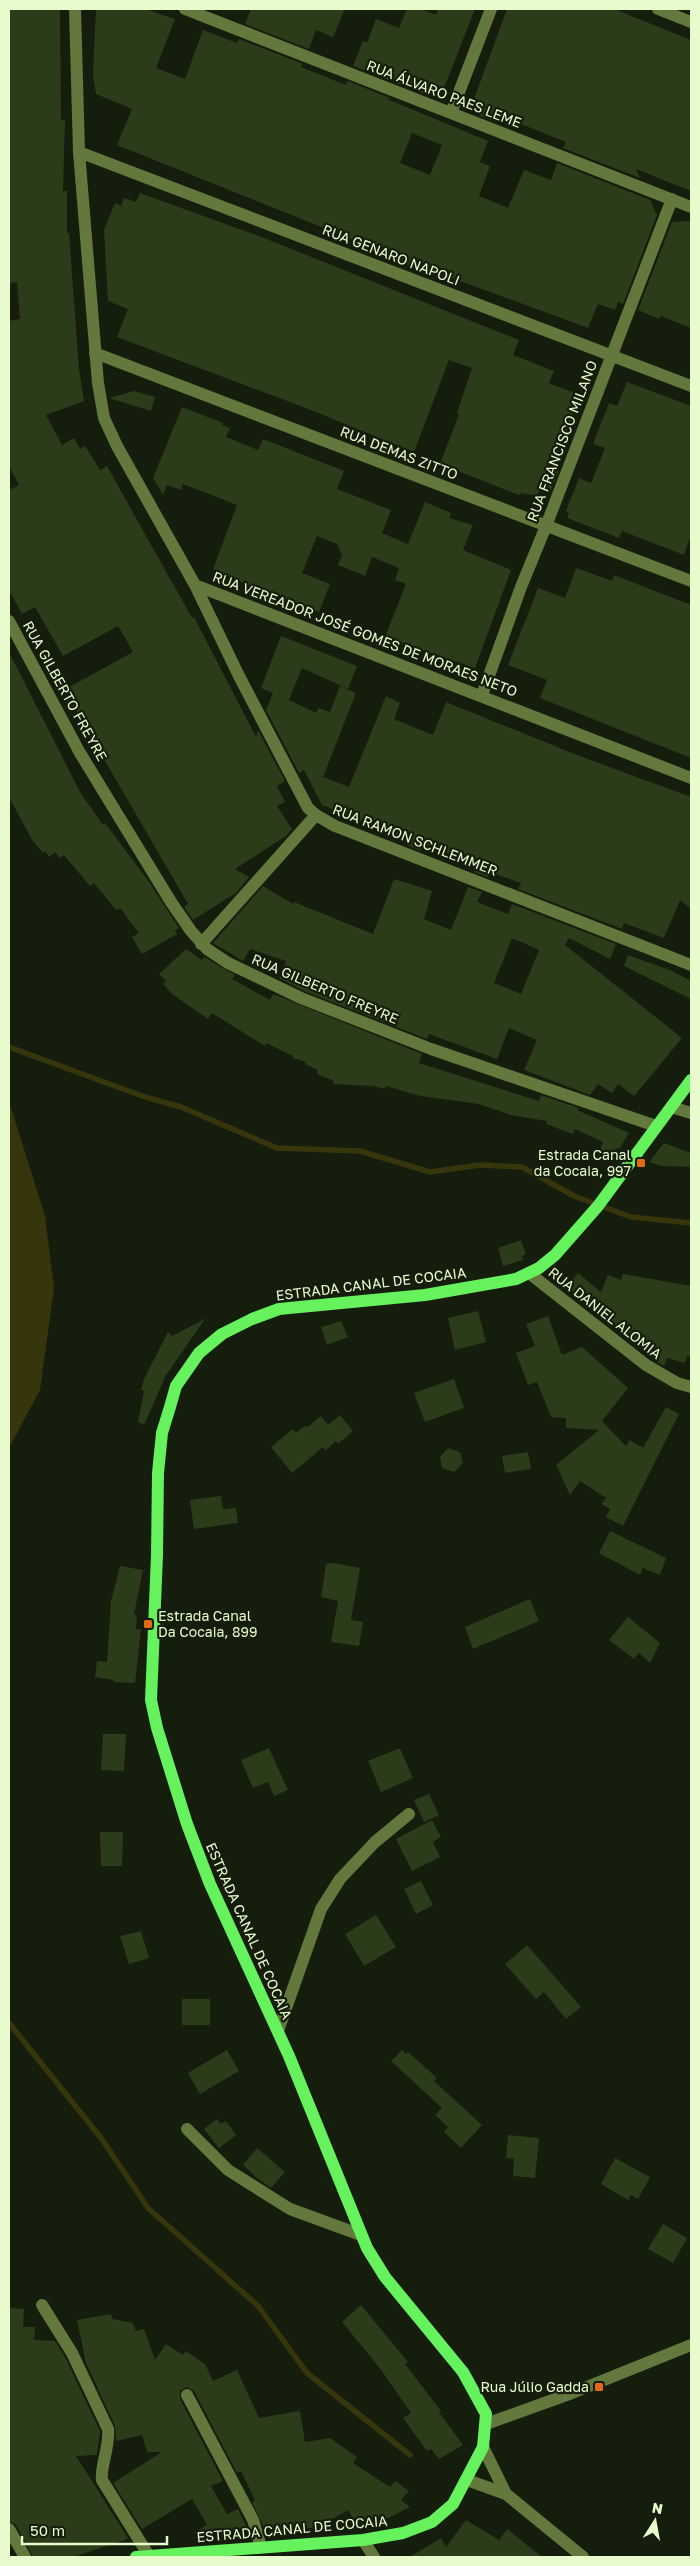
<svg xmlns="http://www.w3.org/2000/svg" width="700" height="2566" font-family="'Golos Text',sans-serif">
<rect width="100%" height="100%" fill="#151d0d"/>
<!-- water -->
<path fill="#37350c" d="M9,1101L45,1216L54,1288L40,1390L9,1448Z"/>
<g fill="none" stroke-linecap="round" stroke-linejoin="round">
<!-- stream -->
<path stroke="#37350c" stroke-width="5.5" d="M9,1047L142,1096L181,1107L277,1148L360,1151L430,1172L480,1165L522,1167L574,1196L631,1217L691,1223
M9,2023L101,2138L148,2208L258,2306L307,2373L410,2455"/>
</g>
<!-- building -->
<path fill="#2b3c1b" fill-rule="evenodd" d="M9,9H60L61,120H65L63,191H67V233H69L79,369L84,401L46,415L62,445L74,438L80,449L85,446L100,470L107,466L192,618L194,617L256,737L258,730L285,781L277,786L285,802L277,806L292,829L286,836L235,869L249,877L236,893L193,920L184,907L188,904L64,690L133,652L118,626L63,656L35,607L22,614L9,590V490L19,485L9,466V321L20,319L17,282L9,283Z
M96,9H145L175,19L156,68L185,79L203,30L237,43L239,39L303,64L301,67L346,85L348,81L392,99H387L488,141L480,162L490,166L479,196L508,208L524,170L551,180L557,163L650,200L657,215L623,304L618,302L615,310L598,304L588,328L422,267V269L408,265L371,247L117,145L132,109L96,94L93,74ZM412,133L442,145L430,175L400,163Z
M251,9H345L333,37L316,30L309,49L245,24Z
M407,9H420L436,15L438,9H475L442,93L427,95L353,66L363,41L367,43L376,19L399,28Z
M507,9H614L691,40V191L636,169L640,178L563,148L566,142L499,115L496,122L480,116L474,99Z
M140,193L264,238L519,340L513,355L554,371L549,383L580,395L553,468L559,470L551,490L539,491L537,496L521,493L519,495L440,464L459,414L457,413L472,368L449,360L414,452L306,408L117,337L128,309L108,301L104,230L115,203L121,206L124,198L136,202Z
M691,221V328L661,316L659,319L638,310L672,222Z
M627,382L691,406V535L684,555L622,531L619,538L567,518L569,513L566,511L579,478L591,483L605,448L593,444L609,403L617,406Z
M134,391L155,397L151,411L109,398Z
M182,407L223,423L222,425L230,428L226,437L258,450L263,439L344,471L337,489L391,510L382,533L408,544L425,502L451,513L449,518L473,525L463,550L511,570L475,668L385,637L406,584L395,580L399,568L372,557L365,576L338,565L342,555L337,544L317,536L302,573L330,584L319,612L264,595L265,593L213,569L237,505L183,484L181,490L167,485L163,495L153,478Z
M576,568L612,581L614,575L691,605V758L540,698L547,680L508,665L538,588L565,598Z
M281,636L357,666L348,689L302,668L289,700L316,713L319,708L330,712L340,686L356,693L323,777L349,787L386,696L400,703L394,719L433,735L446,702L577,755L691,797V909L680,900L664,938L624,923L622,929L518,889L521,883L490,872L488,877L474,872L477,866L461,859L423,844L420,851L407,845L409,840L322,805L304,770L299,773L266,710L273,693L261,688Z
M9,652L80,792L103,825L105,823L147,879L179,928L175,931L177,934L142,954L132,937L139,933L120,908L116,910L94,883L90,886L64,855L60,858L55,852L49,857L45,851L43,853L32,840L9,797Z
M394,879L432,891L424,919L451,930L468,887L482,892L477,902L508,914L512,904L616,944L610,959L569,938L565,945L682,1038L634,1096L618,1084L612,1093L598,1084L590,1095L524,1070L537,1040L509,1028L497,1059L429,1034L427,1039L304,991L279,978L286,961L250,949L243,961L213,943L263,886L293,904L294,902L373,934ZM512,938L539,950L521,994L494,983Z
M186,949L202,960L204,957L235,975L232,979L270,1000L273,994L422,1054L419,1063L539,1101L541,1095L579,1108L577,1110L629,1133L619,1149L616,1148L607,1163L598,1155L603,1142L575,1129L573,1134L546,1124L547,1121L511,1115L479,1104L420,1096L386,1086L385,1089L373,1086L333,1084L334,1081L317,1074L318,1070L305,1064L306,1062L292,1058L293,1056L266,1043L265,1046L212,1013L208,1019L172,994L163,984L166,981L159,974Z
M628,955L670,970L691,981V999L624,966Z
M664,1143L691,1153V1167L662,1166L649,1162Z
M521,1240L526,1254L522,1256L523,1260L503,1266L498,1248Z
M578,1273L601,1292L608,1275L621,1280L623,1274L691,1286V1357L687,1356L685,1363L667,1358L664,1366L660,1364L596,1306L594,1310L567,1287Z
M478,1311L486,1342L455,1350L448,1318Z
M548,1316L562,1355L582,1347L628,1388L602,1421L626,1446L630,1440L643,1448L666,1407L679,1414L623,1526L606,1517L610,1509L601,1504L606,1498L580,1481L570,1495L556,1465L599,1430L566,1428V1418L551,1417L537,1382L528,1385L516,1353L535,1346L526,1324Z
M205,1319L166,1375L144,1425L138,1422L144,1391L141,1390L144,1379L168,1332L172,1336Z
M341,1321L348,1337L327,1345L321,1327Z
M454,1379L464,1408L425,1422L414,1393Z
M340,1415L353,1431L338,1444L336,1441L326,1450L323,1447L292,1473L271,1447L293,1429L296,1433L303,1427L309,1426L321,1416L328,1425Z
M448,1448L460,1452L463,1463L454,1472L442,1468L440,1457Z
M528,1452L531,1469L505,1473L502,1456Z
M221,1496L223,1509L236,1508L238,1523L194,1529L190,1500Z
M610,1531L666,1558L660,1575L643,1568L640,1575L599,1553Z
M333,1563L360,1568L351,1620L363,1622L359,1646L331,1642L338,1601L321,1597L326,1564Z
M120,1566L143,1570L134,1614L137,1615L136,1629H141L135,1683L113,1682L114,1680L95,1677L97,1661L107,1662L111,1601Z
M530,1599L539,1621L473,1649L465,1627Z
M628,1617L660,1643L650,1663L639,1653L634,1659L609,1640Z
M103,1734H126L124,1771L101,1770Z
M269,1748L288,1790L274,1796L268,1782L253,1788L241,1760Z
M400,1748L413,1778L381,1792L368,1761Z
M429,1794L439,1815L424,1822L414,1800Z
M432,1820L441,1837L433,1842L440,1857L412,1871L396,1839Z
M100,1832H123L122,1866H101Z
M421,1881L433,1905L416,1914L404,1889Z
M376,1915L396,1947L364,1966L345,1934Z
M141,1931L149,1958L129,1964L120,1936Z
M527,1945L581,2007L566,2019L544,1992L536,1999L505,1964Z
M182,1999H210V2025H182Z
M227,2050L239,2071L200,2094L188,2073Z
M402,2050L406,2054L408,2052L437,2078L434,2081L482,2125L461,2148L444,2132L448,2127L435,2115L442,2108L391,2061Z
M217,2119L221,2124L226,2121L236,2135L219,2148L204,2129Z
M508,2135L539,2138L535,2178L513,2176L514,2159L506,2158Z
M257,2148L285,2172L271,2188L257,2178L243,2165Z
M615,2158L650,2177L638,2199L631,2195L628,2200L601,2184Z
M663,2224L687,2238L673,2263L648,2249Z
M361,2305L408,2362L405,2364L441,2411L439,2412L463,2445L439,2459L431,2449L427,2451L403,2418L411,2413L379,2367L342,2322Z
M9,2308L24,2309L23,2327H35L34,2340L55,2341L65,2357L100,2431L97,2455L76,2456L128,2538L125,2540L73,2557H33L16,2525L9,2521Z
M111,2314L112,2319L133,2323L136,2331L144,2329L155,2360L166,2344L183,2355L186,2351L205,2364L213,2381L237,2370L259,2418L300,2411L305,2442L330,2438L357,2457L353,2463L390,2487L395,2481L409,2491L401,2500L410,2507L388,2518L355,2522L348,2510L317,2528H264L252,2502L255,2500L241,2471L237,2473L194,2391L187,2387L180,2391V2399L223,2481L211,2486L227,2514L238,2509L247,2528L193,2533L207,2525L192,2499L142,2529L113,2483L162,2452H147L142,2435L116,2441L115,2426L86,2363L77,2320Z
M466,2520L499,2540L507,2529L542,2557H410L441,2538L446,2547Z"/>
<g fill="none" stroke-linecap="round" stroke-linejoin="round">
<!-- minor -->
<path stroke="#62783c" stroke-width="12" d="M75,9L79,152L98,383L104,418L117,446L195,585L239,676L308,808L316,815L335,826L691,965
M185,9L691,207
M658,9L691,22
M451,113L491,9
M79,152L691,386
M95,353L691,581
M195,585L691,778
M9,621L80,753L171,902L191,931L207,949L228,963L301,998L431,1049L656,1126
M482,695L521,587L546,526L672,199
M201,944L316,815
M671,1107L691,1113
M529,1273L646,1365L677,1383L691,1387
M278,2031L321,1909L340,1879L375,1842L409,1814
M187,2129L228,2170L290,2209L361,2235
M42,2305L72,2353L108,2429C110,2447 100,2466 102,2480L149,2556
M187,2395L253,2520L261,2547
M486,2424L572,2393L691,2345
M483,2447L506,2494
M467,2480L506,2494L583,2557
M9,2529L25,2557
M363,2540L374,2557"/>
<!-- major -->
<path stroke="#65f25d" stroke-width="12" d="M136,2557L363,2540L403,2533L432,2522L453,2504L483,2447L486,2414L463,2372L385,2277L367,2248L289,2056L210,1884L187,1824L157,1728L151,1700L157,1555L158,1473L162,1433L170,1407L176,1386L199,1353L222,1334L252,1319L279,1309L425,1295L516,1279L539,1268L555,1255L598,1206L691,1080"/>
</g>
<!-- markers -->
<g fill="#e16a13" stroke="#151d0d" stroke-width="2">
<rect x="636" y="1158" width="10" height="10" rx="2.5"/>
<rect x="143" y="1619" width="10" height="10" rx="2.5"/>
<rect x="594" y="2382" width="10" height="10" rx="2.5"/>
</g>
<g text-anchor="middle" stroke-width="4.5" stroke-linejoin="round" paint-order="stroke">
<!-- street labels -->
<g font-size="14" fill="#e7fbcd" stroke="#151d0d">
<text transform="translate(444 94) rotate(21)" y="5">RUA ÁLVARO PAES LEME</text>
<text transform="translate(391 255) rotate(21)" y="5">RUA GENARO NAPOLI</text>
<text transform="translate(562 441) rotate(-69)" y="5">RUA FRANCISCO MILANO</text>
<text transform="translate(399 453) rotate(21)" y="5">RUA DEMAS ZITTO</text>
<text transform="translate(365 634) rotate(21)" y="5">RUA VEREADOR JOSÉ GOMES DE MORAES NETO</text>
<text transform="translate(65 691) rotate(61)" y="5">RUA GILBERTO FREYRE</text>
<text transform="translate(415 840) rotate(21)" y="5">RUA RAMON SCHLEMMER</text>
<text transform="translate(325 989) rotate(23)" y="5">RUA GILBERTO FREYRE</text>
<text transform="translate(371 1284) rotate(-7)" y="5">ESTRADA CANAL DE COCAIA</text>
<text transform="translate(605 1313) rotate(38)" y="5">RUA DANIEL ALOMIA</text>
<text transform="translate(249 1931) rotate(66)" y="5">ESTRADA CANAL DE COCAIA</text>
<text transform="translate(292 2529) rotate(-5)" y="5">ESTRADA CANAL DE COCAIA</text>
</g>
<!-- poi labels -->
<g font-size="14" fill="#e7fbcd" stroke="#151d0d" text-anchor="end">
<text x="631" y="1160">Estrada Canal<tspan x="631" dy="16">da Cocaia, 997</tspan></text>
<text x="158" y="1621" text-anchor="start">Estrada Canal<tspan x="158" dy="16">Da Cocaia, 899</tspan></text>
<text x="589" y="2392">Rua Júlio Gadda</text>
</g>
</g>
<!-- border -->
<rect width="700" height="2566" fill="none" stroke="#e7fbcd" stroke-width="20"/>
<!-- north arrow -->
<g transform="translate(655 2521) rotate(11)" stroke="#151d0d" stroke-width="4" paint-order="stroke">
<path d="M0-4L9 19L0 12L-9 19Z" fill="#e7fbcd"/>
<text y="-8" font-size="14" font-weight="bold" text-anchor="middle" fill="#e7fbcd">N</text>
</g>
<!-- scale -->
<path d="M22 2536v8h145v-8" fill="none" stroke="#e7fbcd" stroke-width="2.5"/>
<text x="30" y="2536" font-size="15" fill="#e7fbcd" stroke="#151d0d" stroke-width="4" paint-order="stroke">50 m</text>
</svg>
